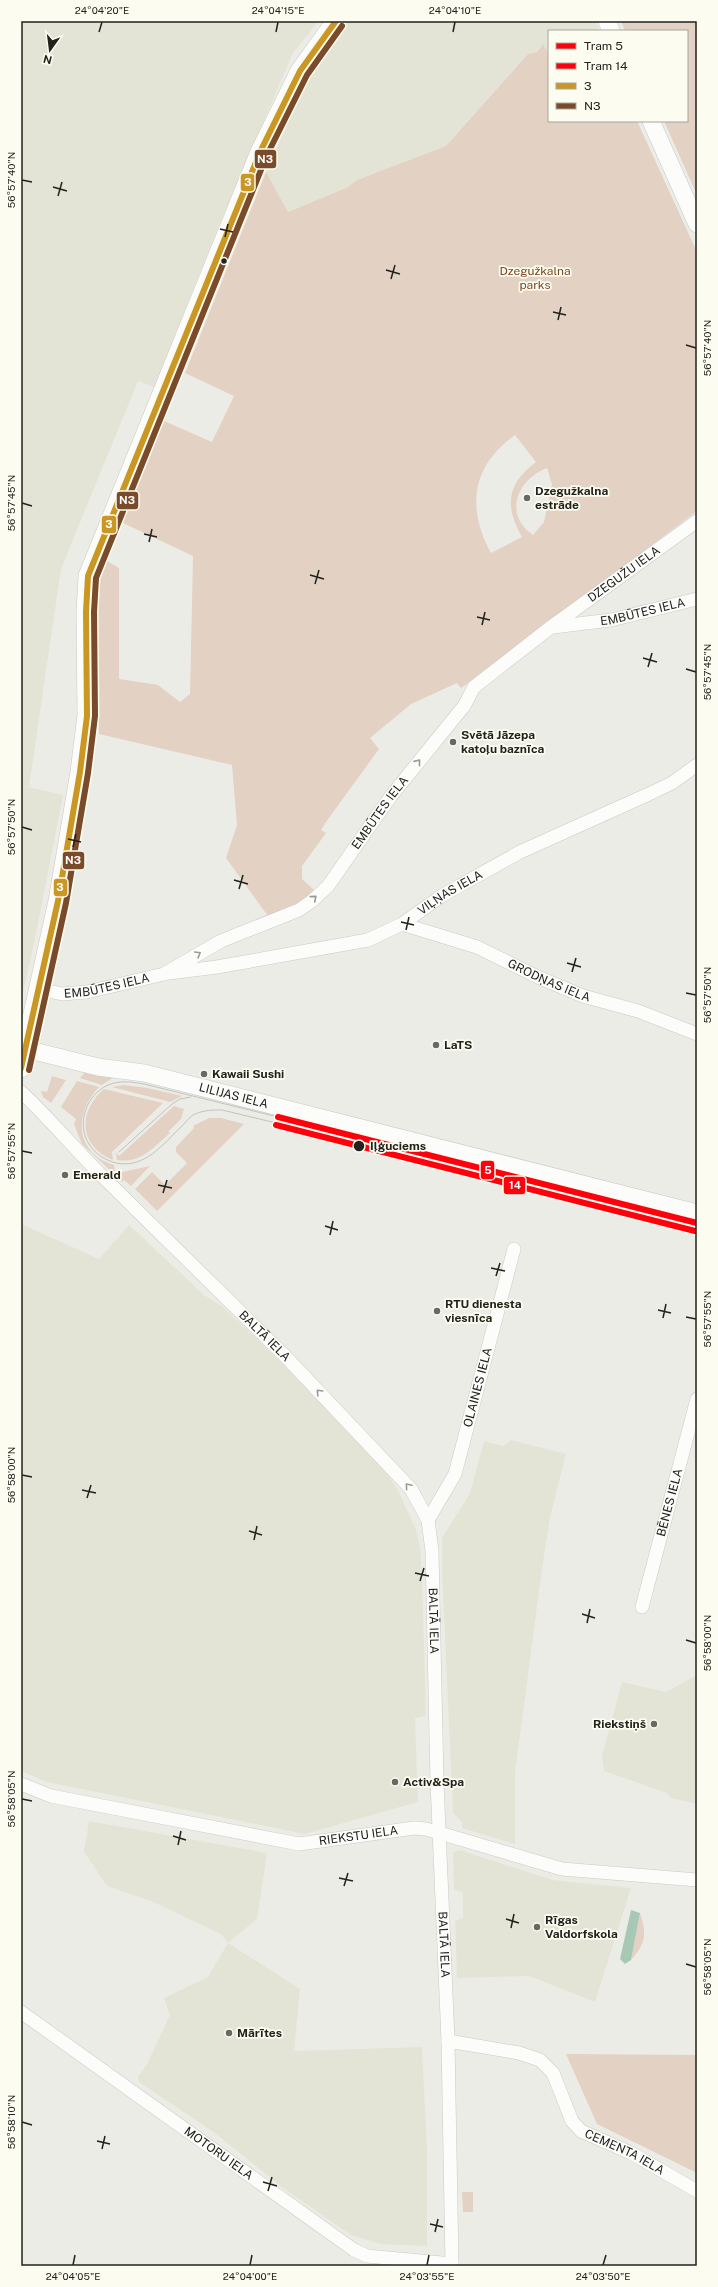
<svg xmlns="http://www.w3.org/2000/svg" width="718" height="2287" font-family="'Public Sans',sans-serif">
<rect width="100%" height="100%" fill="#ecece6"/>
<!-- built -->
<path fill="#e4e4d6" d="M21,21H319L293,53L217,230L154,387L138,381L61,569L29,787L63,795L36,934L21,1002Z
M348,21H595L600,31H549V55L543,44L537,52L528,54L446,146L357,180L348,187L288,212L266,172L304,84Z
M21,1224L99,1259L129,1225L204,1295L222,1306L289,1370L386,1472L399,1492L416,1530L420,1546L422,1574L426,1716L415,1718L418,1802L305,1834L47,1782L21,1771Z
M511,1440L566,1454L550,1518L542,1569L515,1773V1844L462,1828V1822L453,1813L442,1572V1538L470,1493L484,1441L503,1446Z
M697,1675V1804L671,1798L667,1793L604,1771L602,1756L622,1682L666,1692Z
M89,1821L267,1853L257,1919L228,1943L300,1989L294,2051L422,2047L427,2148V2246L380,2244L351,2235L283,2188L215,2133L139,2082L138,2077L147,2064L170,2015L164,1998L208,1977L228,1943L221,1934L151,1901L107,1886L84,1852Z
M460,1850L553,1880L631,1888L595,2002L529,1976L457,1978L455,1921L463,1918V1893L454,1889L453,1852Z"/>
<!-- green -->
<path fill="#e3d1c4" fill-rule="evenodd" d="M621,21H697V195L664,121H687V31H625Z
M543,44L549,55V121H637L697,252V511L461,688L457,683L411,704L370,738L379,749L326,822L321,830L326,833L302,866V879L315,891L305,900L268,916L226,858L237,825L232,765L99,734L98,585L107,561L119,568V679L158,685L180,702L190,694L193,556L121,522L164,421L212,442L234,396L185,373L266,172L288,212L348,187L357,180L446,146L528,54L537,52ZM515,435L536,462C507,484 504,505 522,537L491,553C466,507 472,466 515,435ZM547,468L552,484L544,522L533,535C503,515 517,479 547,468Z
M85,1072L114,1077L102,1085L80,1078Z
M52,1076L66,1080L51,1103L43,1097L41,1091L47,1092Z
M77,1081L99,1087C73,1114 75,1153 114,1165L115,1171H111L82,1144L74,1124L76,1119L61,1107Z
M124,1085L147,1088L182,1096L170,1102L112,1087Z
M104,1089L163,1103L112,1152L113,1160C78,1146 78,1111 104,1089Z
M174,1106L184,1109L181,1119L168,1132L170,1133C153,1148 140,1164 117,1160L116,1152L119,1156Z
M209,1118H221L244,1124L157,1211L135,1189L152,1172L165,1185L187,1163L176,1152V1147L194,1128L193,1126Z
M150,1166L131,1186L124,1180L122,1182L113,1174Z
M640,1913C647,1934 646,1943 631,1960Z
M566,2054L697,2055V2173L597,2124Z
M462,2192H473V2212H463Z"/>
<!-- water -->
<path fill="#a7c8b5" d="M631,1910L640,1913L631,1960L625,1964L620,1959Z"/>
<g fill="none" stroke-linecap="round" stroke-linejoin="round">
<!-- minor casing -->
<g stroke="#cacac6" stroke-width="14">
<g id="minor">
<path id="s1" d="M553,627L611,620L697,599"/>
<path id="s2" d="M402,924L477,947L540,978L583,996L638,1011L697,1034"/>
<path id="s3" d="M169,973L217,967L368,940L402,924L443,895L520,852L649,794L672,783L697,765"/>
<path id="s4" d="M40,989L62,994L87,992L164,974L221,941L299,910L312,901L328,886L391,796L464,706L474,687L551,627L697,521"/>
<path id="s5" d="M21,1092C49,1118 74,1148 101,1175L285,1356L411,1489L428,1520L432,1551L437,1782L448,2041L452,2266"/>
<path id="s6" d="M428,1520L455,1474L514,1249"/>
<path id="s7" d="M642,1607L697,1399"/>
<path id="s8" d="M21,1784L51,1796L299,1844L414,1828L426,1829L562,1869L697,1880"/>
<path id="s9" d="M21,2012L354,2250L367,2256L452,2264"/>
<path id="s10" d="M448,2041L519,2053L540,2060L553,2073L572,2121L581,2131L631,2153L697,2191"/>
</g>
</g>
<!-- tertiary casing -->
<g stroke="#cacac6" stroke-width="18">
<g id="tertiary">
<path d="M607,21L611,31"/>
<path d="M651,121L697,224"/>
<path id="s11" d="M26,1049L98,1067L144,1073L697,1213"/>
</g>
</g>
<!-- secondary casing -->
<g stroke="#cacac6" stroke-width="20">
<path id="secondary" d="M21,1068L58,901L80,772L87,716L86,612L88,576L260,152L300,71L336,21"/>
</g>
<!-- minor -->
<use href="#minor" stroke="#fcfcfb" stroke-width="13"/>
<!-- tertiary -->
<use href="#tertiary" stroke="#fcfcfb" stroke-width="17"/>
<!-- secondary -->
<use href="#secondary" stroke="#fcfcfb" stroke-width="19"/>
<!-- tram -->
<path stroke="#c2c2c0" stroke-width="1" d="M278,1117L144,1084C132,1082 120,1080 108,1085C86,1095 76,1124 89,1144C95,1154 105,1160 116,1163C145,1169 163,1144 182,1126C186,1122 190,1116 195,1114C204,1110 213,1110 222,1110L359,1143
M119,1152L172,1104L180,1099L191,1097"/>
<!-- bus-1 casing -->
<g stroke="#fcfcf0" stroke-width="9">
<path id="bus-1" d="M21,1068L58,901L80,772L87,716L86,612L88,576L260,152L300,71L336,21"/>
</g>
<!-- bus-2 casing -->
<g stroke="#fcfcf0" stroke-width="9">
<path id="bus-2" d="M29,1070L66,903L88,773L95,716L94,612L96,578L267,155L307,75L342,26"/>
</g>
<!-- bus-1 -->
<use href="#bus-1" stroke="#ca9725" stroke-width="6"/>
<!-- bus-2 -->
<use href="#bus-2" stroke="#7a4b2a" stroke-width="6"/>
<!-- tram-1 casing -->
<g stroke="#fcfcf0" stroke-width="9">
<path id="tram-1" d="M278,1117L697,1223"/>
</g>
<!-- tram-2 casing -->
<g stroke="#fcfcf0" stroke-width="9">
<path id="tram-2" d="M276,1125L695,1231"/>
</g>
<!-- tram-1 -->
<use href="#tram-1" stroke="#ff000c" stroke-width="6"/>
<!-- tram-2 -->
<use href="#tram-2" stroke="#ff000c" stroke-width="6"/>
</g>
<!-- one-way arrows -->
<defs><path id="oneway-chevron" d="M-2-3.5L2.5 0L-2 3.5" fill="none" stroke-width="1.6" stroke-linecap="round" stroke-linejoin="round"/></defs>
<g stroke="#9a9a97">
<use href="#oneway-chevron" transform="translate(418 762) rotate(-51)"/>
<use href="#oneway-chevron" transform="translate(314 898) rotate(-40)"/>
<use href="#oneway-chevron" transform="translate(198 954) rotate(-30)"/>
<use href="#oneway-chevron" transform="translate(319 1392) rotate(-134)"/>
<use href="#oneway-chevron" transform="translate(408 1486) rotate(-130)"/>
</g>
<!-- ticks -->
<path fill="none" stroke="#22221d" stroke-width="1.5" d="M99,32L102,22M276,32L278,22M453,32L455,22M22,180L32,182M53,187L67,191M58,196L62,182M220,229L233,232M225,237L228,224M386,270L400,274M391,279L395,265M553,312L566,315M558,320L561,307M686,345L696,348M22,503L32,506M144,534L157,537M149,542L152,529M310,575L324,579M315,584L319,570M477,617L490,620M482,625L485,612M643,658L657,662M648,667L652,653M686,669L696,672M22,827L32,830M68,839L81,842M73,847L76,834M234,880L248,884M239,889L243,875M401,922L414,925M406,930L409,917M567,963L581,967M572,972L576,958M686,993L696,995M22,1151L32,1153M158,1185L172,1188M163,1193L167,1180M325,1226L338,1230M330,1235L333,1221M491,1268L505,1271M496,1276L500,1263M658,1310L671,1313M686,1317L696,1319M663,1318L666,1304M22,1475L32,1477M82,1490L96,1493M87,1498L91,1485M249,1531L262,1535M254,1540L257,1526M415,1573L429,1576M420,1581L424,1568M582,1614L595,1618M587,1623L590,1609M686,1640L696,1643M22,1799L32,1801M173,1836L186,1840M178,1845L181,1831M339,1878L353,1881M344,1886L348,1873M506,1919L519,1923M511,1928L514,1914M686,1964L696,1967M22,2122L32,2125M97,2141L110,2144M102,2149L105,2136M263,2182L277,2186M268,2191L272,2177M430,2224L443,2227M435,2232L438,2219M73,2265L75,2255M250,2265L252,2255M427,2265L429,2255M603,2265L606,2255"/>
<!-- markers -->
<g fill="#22221d" stroke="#fcfcf0" stroke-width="1.5">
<circle cx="224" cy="261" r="3.5"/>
<circle cx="359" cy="1146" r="6"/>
</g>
<g fill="#696963" stroke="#fcfcf0" stroke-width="1.5">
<circle cx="527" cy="498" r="4"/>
<circle cx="453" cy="742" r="4"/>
<circle cx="436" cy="1045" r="4"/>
<circle cx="204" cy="1074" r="4"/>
<circle cx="65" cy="1175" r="4"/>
<circle cx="437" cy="1311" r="4"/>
<circle cx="654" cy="1724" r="4"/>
<circle cx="395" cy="1782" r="4"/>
<circle cx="537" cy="1927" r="4"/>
<circle cx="229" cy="2033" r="4"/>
</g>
<g text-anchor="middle" stroke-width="3.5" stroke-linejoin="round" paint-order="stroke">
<!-- park labels -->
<g font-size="12" fill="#7d4723" stroke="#fcfcf0">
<text x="535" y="275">Dzegužkalna<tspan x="535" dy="14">parks</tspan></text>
</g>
<!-- poi labels -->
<g font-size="12" font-weight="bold" fill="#22221d" stroke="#fcfcf0" text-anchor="start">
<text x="535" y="495">Dzegužkalna<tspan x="535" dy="14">estrāde</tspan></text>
<text x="461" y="739">Svētā Jāzepa<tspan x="461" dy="14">katoļu baznīca</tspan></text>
<text x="444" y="1049">LaTS</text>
<text x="212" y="1078">Kawaii Sushi</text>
<text x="73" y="1179">Emerald</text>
<text x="445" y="1308">RTU dienesta<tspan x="445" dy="14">viesnīca</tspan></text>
<text x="646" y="1728" text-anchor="end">Riekstiņš</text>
<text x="403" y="1786">Activ&amp;Spa</text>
<text x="545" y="1924">Rīgas<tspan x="545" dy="14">Valdorfskola</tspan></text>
<text x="237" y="2037">Mārītes</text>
</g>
<!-- street labels -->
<g font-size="12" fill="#22221d" stroke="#fcfcf0">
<text dy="4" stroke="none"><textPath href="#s4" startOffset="749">DZEGUŽU IELA</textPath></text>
<text dy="4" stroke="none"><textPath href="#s1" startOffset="91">EMBŪTES IELA</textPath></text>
<text dy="4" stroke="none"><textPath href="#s4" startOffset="404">EMBŪTES IELA</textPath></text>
<text dy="4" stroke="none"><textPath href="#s3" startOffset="297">VIĻŅAS IELA</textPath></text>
<text dy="4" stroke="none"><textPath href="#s2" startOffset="158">GRODŅAS IELA</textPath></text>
<text dy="4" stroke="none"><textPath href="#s4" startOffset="68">EMBŪTES IELA</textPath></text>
<text dy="4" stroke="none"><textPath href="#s11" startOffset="213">LILIJAS IELA</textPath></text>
<text dy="4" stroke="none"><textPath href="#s5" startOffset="345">BALTĀ IELA</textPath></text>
<text dy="4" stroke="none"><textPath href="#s6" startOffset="143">OLAINES IELA</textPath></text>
<text dy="4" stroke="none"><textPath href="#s7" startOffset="108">BĒNES IELA</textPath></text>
<text dy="4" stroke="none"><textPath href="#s5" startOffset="693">BALTĀ IELA</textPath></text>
<text dy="4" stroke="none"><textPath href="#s8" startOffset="345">RIEKSTU IELA</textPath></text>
<text dy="4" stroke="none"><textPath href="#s5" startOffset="1017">BALTĀ IELA</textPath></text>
<text dy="4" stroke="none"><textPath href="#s10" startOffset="226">CEMENTA IELA</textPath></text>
<text dy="4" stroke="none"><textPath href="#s9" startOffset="243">MOTORU IELA</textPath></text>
</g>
<!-- stop labels -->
<g font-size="12" font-weight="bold" fill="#22221d" stroke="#fcfcf0" text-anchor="start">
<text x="370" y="1150">Iļģuciems</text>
</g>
</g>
<g stroke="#fcfcf0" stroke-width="1.5">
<rect x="254" y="149" width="23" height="20" rx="4" fill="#7a4b2a"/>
<rect x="240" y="173" width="15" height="19" rx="4" fill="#ca9725"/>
<rect x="116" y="491" width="23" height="19" rx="4" fill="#7a4b2a"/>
<rect x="101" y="515" width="16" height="19" rx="4" fill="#ca9725"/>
<rect x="62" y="851" width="23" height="19" rx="4" fill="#7a4b2a"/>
<rect x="53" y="878" width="15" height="19" rx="4" fill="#ca9725"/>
<rect x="480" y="1160" width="15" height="20" rx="4" fill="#ff000c"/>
<rect x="503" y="1176" width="23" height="19" rx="4" fill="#ff000c"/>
</g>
<g font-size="11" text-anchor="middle" font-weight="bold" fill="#fff">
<text x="265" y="163">N3</text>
<text x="248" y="186">3</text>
<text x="127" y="504">N3</text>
<text x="109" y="528">3</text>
<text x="73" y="864">N3</text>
<text x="60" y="891">3</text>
<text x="488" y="1174">5</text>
<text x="515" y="1189">14</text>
</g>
<!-- border -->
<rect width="718" height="2287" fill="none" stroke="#fcfcf0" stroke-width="44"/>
<!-- legend -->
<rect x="548" y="30" width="140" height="92" fill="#fcfcf0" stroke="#a5a59c"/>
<rect x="556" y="43" width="20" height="6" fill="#ff000c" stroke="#a5a59c"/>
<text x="584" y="50" font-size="12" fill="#22221d">Tram 5</text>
<rect x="556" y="63" width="20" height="6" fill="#ff000c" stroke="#a5a59c"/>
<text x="584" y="70" font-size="12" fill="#22221d">Tram 14</text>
<rect x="556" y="83" width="20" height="6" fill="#ca9725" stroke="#a5a59c"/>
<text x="584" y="90" font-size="12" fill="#22221d">3</text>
<rect x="556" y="103" width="20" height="6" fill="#7a4b2a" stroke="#a5a59c"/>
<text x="584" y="110" font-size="12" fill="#22221d">N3</text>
<!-- north arrow -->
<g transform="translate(50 50) rotate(194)" stroke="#fcfcf0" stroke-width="3" paint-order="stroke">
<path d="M0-3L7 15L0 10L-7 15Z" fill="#22221d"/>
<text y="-6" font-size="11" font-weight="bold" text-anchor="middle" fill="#22221d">N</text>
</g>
<rect x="22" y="22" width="674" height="2243" fill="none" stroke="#22221d" stroke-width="1.5"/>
<g font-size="10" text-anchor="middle" fill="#22221d">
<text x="102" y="14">24°04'20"E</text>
<text x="278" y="14">24°04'15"E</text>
<text x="455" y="14">24°04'10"E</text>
<text transform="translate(11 180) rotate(-90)" y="4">56°57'40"N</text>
<text transform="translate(707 348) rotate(-90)" y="4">56°57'40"N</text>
<text transform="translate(11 503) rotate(-90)" y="4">56°57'45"N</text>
<text transform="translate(707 672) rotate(-90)" y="4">56°57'45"N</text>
<text transform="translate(11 827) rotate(-90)" y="4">56°57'50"N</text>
<text transform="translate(707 995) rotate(-90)" y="4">56°57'50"N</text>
<text transform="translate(11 1151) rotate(-90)" y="4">56°57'55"N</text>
<text transform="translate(707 1319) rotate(-90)" y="4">56°57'55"N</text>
<text transform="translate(11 1475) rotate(-90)" y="4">56°58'00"N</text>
<text transform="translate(707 1643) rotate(-90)" y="4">56°58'00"N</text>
<text transform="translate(11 1799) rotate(-90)" y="4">56°58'05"N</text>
<text transform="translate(707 1967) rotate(-90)" y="4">56°58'05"N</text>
<text transform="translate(11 2122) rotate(-90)" y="4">56°58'10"N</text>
<text x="73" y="2280">24°04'05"E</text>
<text x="250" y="2280">24°04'00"E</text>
<text x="427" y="2280">24°03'55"E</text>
<text x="603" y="2280">24°03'50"E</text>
</g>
</svg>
